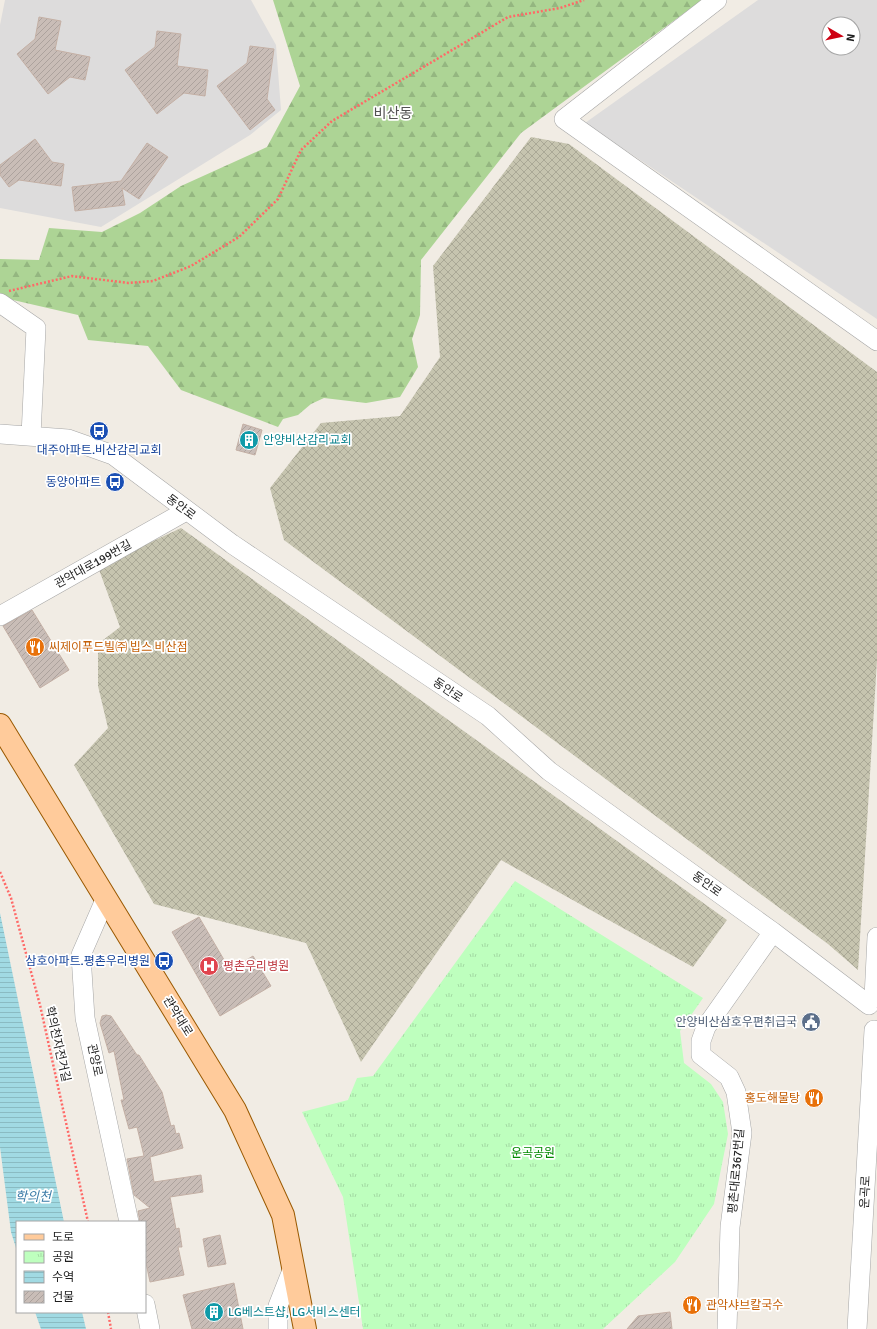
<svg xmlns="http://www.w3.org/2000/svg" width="877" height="1329" font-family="Signika,'Noto Sans KR',sans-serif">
<defs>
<pattern id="construction-cross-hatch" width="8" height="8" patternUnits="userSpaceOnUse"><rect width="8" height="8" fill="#c6c4af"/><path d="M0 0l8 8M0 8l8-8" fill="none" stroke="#aaa896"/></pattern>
<pattern id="forest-firs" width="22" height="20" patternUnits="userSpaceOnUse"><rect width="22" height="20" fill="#add495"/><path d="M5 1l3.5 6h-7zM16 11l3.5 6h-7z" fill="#94b680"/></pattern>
<pattern id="park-tufts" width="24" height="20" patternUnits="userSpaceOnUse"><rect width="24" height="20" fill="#beffbe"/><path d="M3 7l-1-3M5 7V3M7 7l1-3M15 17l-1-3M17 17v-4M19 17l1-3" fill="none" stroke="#a3daa3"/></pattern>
<pattern id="water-rules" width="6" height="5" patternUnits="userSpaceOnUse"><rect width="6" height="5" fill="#a1dae3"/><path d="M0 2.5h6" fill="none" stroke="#8abbc2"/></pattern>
<pattern id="building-hatch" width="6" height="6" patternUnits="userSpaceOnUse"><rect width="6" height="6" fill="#c9bdb7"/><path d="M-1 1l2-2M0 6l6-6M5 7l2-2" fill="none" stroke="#aca29d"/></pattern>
</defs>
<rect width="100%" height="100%" fill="#f1ece4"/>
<!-- residential -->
<path fill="#dddcdc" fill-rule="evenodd" d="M5,0H251L276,45L281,110L250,135L101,227L0,208V25Z
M758,0H877V319L585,123ZM829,24H853V48H829Z"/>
<!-- construction -->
<path fill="url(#construction-cross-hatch)" d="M531,137L569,144L877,372V660L858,970L828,944L284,540L270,488L321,423L400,416L440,357L433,266Z
M181,528L727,920L693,967L501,860L361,1062L306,943L154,904L74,765L108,728L98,686V644L120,627L98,567Z"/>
<!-- forest -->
<path fill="url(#forest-firs)" d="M273,0H702L521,133L421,260L420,315L412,339L418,367L400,397L366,403L324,398L311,404L298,415L283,419L278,427L181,390L148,346L88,340L78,315L0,297V259L39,260L49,228L102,232L140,213L181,186L267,147L300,86Z"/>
<!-- park -->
<path fill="url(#park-tufts)" d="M515,881L703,998L680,1031L684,1063L711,1084L723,1102L728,1134L714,1204L675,1262L603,1329H363L343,1197L302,1112L348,1100L357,1078L373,1076Z"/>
<!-- water -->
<path fill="url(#water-rules)" d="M0,913L64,1222H17V1251L11,1232L0,1147Z
M35,1312H82L86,1329H41Z"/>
<!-- building -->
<path fill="url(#building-hatch)" stroke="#c4b0a5" d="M39,17L61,21L55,50L90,57L85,80L70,77L48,94L17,54L35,39Z
M157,31L181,34L177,66L208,70L205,96L184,93L157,114L125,70L155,47Z
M250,46L274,49L267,99L275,110L250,130L217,86L247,63Z
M35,139L52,162L64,164L61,186L19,180L9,187L0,175V165Z
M147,143L168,157L139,199L122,188L125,205L75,211L72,187L121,181Z
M243,424L262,430L255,455L236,450Z
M32,610L69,670L40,688L3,626Z
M199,917L230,970L253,956L271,986L220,1016L172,932Z
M106,1015L111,1016L137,1055H139L162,1092L171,1126L174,1125L176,1134L179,1133L183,1148L150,1157L154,1182L201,1175L203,1192L170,1197L176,1229L179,1228L182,1247H178L184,1275L150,1282L145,1258V1222H140L138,1211L150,1208L134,1195L127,1159L144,1156L137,1127L129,1129L121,1100H124L114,1051L109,1053L100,1023L102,1016Z
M220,1235L226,1264L208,1267L203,1239Z
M234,1283L243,1329H192L183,1295Z
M670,1312L672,1329H627L638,1316Z"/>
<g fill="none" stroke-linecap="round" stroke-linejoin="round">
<!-- minor casing -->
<g stroke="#a6a6a6" stroke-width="20">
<path id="minor" d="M717,0L564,119L877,341
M0,303L36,328L31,436
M0,434L68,439L113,455L232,544L488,716L549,771L773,932L869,1005
M0,616L186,511
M105,900L81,955L85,1018L129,1222
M874,998L877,937
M145,1304L150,1329
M278,1329V1306L293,1268
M727,1329L730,1227L742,1133L736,1092L729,1077L701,1055V1041L706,1027L773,932
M857,1329L874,1030"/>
</g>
<!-- major casing -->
<g stroke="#9a5900" stroke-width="24">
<path id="major" d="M0,725L235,1110L283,1215L305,1329"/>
</g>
<!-- path -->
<path stroke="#ff6967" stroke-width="2.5" stroke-dasharray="2 2" stroke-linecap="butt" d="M9,291L72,276L128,283L153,281L191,266L239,237L278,199L301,150L332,121L508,17L560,8L584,0
M0,872L11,898L40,1005L88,1222
M108,1312L111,1329"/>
<!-- minor -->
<use href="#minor" stroke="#fff" stroke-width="19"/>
<!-- major -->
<use href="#major" stroke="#ffcb9b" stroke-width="22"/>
</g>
<!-- icons -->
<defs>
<g id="bus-disc" transform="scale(1)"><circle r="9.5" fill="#1a4fb4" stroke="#fff"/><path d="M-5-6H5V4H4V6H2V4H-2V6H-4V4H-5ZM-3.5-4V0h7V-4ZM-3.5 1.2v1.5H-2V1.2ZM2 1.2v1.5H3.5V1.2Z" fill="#fff"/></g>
<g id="building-disc" transform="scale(1)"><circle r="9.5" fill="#0f9aa8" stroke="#fff"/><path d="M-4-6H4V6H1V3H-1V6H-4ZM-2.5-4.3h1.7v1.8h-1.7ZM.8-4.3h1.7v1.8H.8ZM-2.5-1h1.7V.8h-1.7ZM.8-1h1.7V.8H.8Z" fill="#fff"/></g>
<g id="restaurant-disc" transform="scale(1)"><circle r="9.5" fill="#e8710a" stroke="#fff"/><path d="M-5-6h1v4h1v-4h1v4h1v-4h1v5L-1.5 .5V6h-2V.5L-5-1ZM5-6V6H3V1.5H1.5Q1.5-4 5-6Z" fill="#fff"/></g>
<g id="hospital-disc" transform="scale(1)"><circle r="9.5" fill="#e0444e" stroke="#fff"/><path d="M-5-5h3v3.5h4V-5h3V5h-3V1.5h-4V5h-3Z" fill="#fff"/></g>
<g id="civic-disc" transform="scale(1)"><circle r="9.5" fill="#5c6f8a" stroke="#fff"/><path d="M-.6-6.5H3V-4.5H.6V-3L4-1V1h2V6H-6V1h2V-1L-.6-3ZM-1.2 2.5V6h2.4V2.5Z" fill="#fff"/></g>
</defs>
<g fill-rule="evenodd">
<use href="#bus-disc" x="99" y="431"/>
<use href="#building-disc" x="249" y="440"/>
<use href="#bus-disc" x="115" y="482"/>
<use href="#restaurant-disc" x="35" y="647"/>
<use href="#bus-disc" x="164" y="961"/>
<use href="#hospital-disc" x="209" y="966"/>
<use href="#civic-disc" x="811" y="1022"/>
<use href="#restaurant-disc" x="814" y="1098"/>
<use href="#restaurant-disc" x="692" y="1305"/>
<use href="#building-disc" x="214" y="1312"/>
</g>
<g text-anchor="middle" stroke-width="3.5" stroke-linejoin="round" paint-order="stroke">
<!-- culture labels -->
<g font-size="12" fill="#0d838f" stroke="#fff" text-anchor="start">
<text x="263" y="444">안양비산감리교회</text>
<text x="228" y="1316">LG베스트샵, LG서비스센터</text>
</g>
<!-- transit labels -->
<g font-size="12" fill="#164399" stroke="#fff" text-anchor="end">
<text x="99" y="454" text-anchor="middle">대주아파트.비산감리교회</text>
<text x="101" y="486">동양아파트</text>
<text x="150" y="965">삼호아파트.평촌우리병원</text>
</g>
<!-- street labels -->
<g font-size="12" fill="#1f1f1f" stroke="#fff">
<text transform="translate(181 507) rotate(37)" y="4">동안로</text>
<text transform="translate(93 564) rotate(-29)" y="4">관악대로199번길</text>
<text transform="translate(448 690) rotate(34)" y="4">동안로</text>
<text transform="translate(707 884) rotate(36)" y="4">동안로</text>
<text transform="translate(178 1016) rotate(58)" y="4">관악대로</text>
<text transform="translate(58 1044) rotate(77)" y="4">학의천자전거길</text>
<text transform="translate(95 1060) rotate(78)" y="4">관양로</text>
<text transform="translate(736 1171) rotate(-85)" y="4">평촌대로367번길</text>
<text transform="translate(865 1192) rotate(-87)" y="4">운곡로</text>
</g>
<!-- food labels -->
<g font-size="12" fill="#c56008" stroke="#fff" text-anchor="start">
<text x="49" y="651">씨제이푸드빌㈜ 빕스 비산점</text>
<text x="800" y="1102" text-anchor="end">홍도해물탕</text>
<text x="706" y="1309">관악샤브칼국수</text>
</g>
<!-- health labels -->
<g font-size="12" fill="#be3a42" stroke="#fff" text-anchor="start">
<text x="223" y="970">평촌우리병원</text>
</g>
<!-- service labels -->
<g font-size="12" fill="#4e5e75" stroke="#fff" text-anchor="end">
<text x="797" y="1026">안양비산삼호우편취급국</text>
</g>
<!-- park labels -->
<g font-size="12" fill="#028a01" stroke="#fff">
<text x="533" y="1157">운곡공원</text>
</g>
<!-- water labels -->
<g font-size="13" font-style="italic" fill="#3c7ca8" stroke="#fff">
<text x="33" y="1201">학의천</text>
</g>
<!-- quarter labels -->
<g font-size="14" fill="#525252" stroke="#fff">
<text x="393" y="118">비산동</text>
</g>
</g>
<!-- legend -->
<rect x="16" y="1221" width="130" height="92" fill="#ffffff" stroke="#a5a5a5"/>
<rect x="24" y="1234" width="20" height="6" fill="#ffcb9b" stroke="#a5a5a5"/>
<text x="52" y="1241" font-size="12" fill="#1f1f1f">도로</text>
<rect x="24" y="1251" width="20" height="12" fill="url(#park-tufts)" stroke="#a5a5a5"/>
<text x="52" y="1261" font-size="12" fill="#1f1f1f">공원</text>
<rect x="24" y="1271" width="20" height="12" fill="url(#water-rules)" stroke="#a5a5a5"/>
<text x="52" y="1281" font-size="12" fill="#1f1f1f">수역</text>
<rect x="24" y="1291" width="20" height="12" fill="url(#building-hatch)" stroke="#a5a5a5"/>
<text x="52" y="1301" font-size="12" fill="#1f1f1f">건물</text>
<!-- north arrow -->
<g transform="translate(841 36) rotate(99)"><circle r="19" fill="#ffffff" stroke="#a5a5a5"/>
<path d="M0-3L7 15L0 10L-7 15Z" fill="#ce0012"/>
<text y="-6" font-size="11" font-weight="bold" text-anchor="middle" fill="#1f1f1f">N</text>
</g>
</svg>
